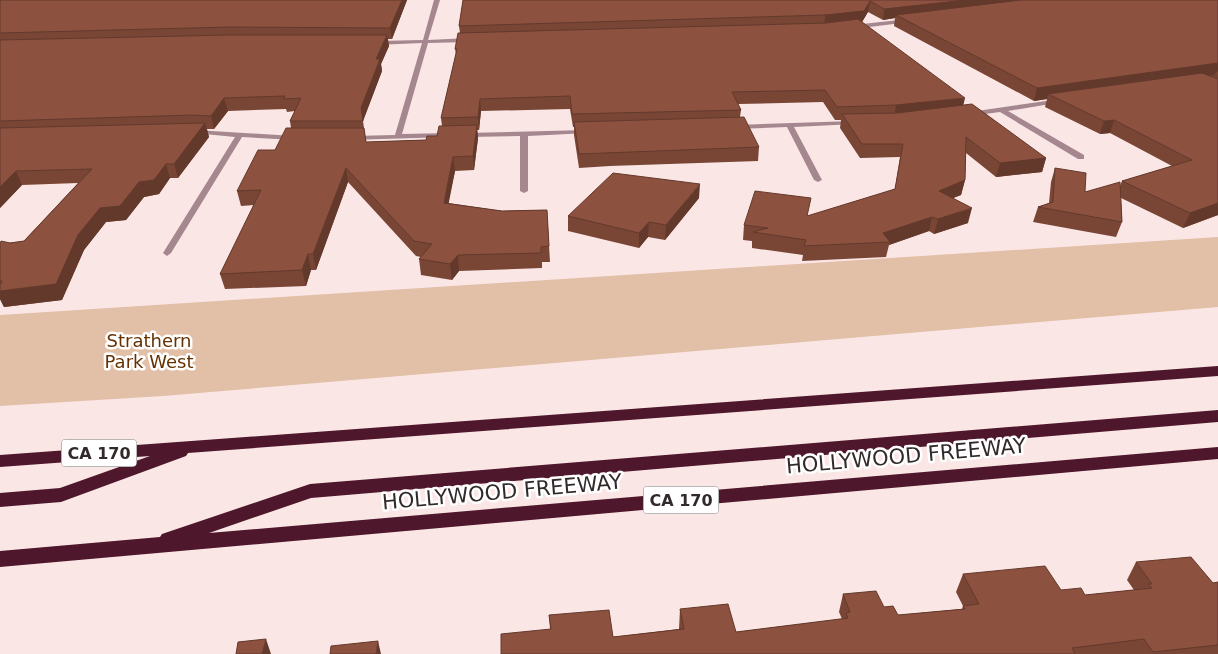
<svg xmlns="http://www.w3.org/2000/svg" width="1218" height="654" font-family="'DejaVu Sans',sans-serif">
<rect width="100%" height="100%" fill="#fbe6e6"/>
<!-- green -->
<path fill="#e2bfa7" d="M1218,237V307L163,396L0,406V315Z"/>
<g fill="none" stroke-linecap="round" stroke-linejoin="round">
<!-- street -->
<path fill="#a5878f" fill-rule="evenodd" d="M434,0H440L428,40L469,38L472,40L469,42L428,43L402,134L449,133L453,135L449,137L350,140L349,138L353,136L395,135L422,43L376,45L373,43L376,41L423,40Z
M908,19L910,20V22L853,29L850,27L853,25Z
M1060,99L1062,100V102L1008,111L1084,155V159H1078L1000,112L970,116L967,114L970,112Z
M853,121L855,122V124L794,127L822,180L818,182L814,180L787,127L736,129L733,127L736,125Z
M196,130L294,136L298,138L294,140L242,137L171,253L167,256L163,253L235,137L194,133V131Z
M586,130L588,131V133L528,136V191L524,193L520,191V136L466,137L462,135L466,133Z"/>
<!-- highway -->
<path fill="#4e172c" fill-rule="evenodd" d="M1218,366V376L188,453L186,456L61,502L0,507V493L60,488L150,456L0,467V455Z
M1218,410V422L311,498L209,533L1218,447V459L0,567V551L160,537L162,534L310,484Z"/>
</g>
<!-- wall -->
<path fill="#794636" d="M0,0H407L392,39H388L389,46L381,64L382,71L363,121L366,142L426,140L437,136L442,126L441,118L456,54L455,49L460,33L459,26L463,0H1218V215L1183,228L1121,198L1122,222L1116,237L1033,222L1038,207L1049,203L1051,182L1055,168L1085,192L1120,186L1122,181L1172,166L1110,133L1100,134L1045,107L1047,99L1034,101L894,26L895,18L883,20L868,12L862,22L963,105L1046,158L1042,172L996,177L966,153L965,180L961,195L953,198L968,223L934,234L929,231L889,245L886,257L802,261L803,255L752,248V241L743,240L744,225L808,216L895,189L900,157L860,158L840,128L841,120H835L823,102L738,104L741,110L740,117L759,147L758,161L610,166L579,168L574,135V127H573L570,109L481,111L479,130H477L478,138L474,170L455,171L448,203L502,211L547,210L550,262H542V268L459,271L452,280L421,275L419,259L421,257L416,256L348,182L316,270H311L306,286L225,289L220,274L254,205L241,206L237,191L275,150L291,128L290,121L295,111L287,112L286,109L228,111L214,129H207L209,137L178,178H170L159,194L144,197L126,220L106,222L84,250L62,300L4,307L0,299V244L24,241L78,183L22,185L0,208Z
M699,198L665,240L648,237L639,248L568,231V216Z
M1136,562L1213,583L1218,582V654H501L550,629L549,615L613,637L679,629L680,609L736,632L842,619L839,612L843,594L884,607L898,615L962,609L963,606L956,592L963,574L1085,595L1134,590L1127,580Z"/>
<!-- shaded-wall -->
<path fill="#63392c" d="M402,0H407L392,39L390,28Z
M966,0H1057L896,15L895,18L883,20L884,9Z
M870,1L868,12L862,22L824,26L825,15Z
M387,35L389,46L381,64L382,71L363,121L361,108L376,59Z
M1218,63V72L1216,71L1215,75L1056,97L1048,94L1047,99L1034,101L1037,88Z
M224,98L228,111L214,129L211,116Z
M965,98L962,111L894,118L896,105Z
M480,99L481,111L479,130L478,117Z
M1114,120L1110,133L1100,134L1104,121Z
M205,123L209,137L178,178L174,164Z
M477,125L478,138L474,170L473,156Z
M453,157L455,171L446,217L444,203Z
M1046,158L1042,172L996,177L1000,163Z
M166,164L170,178L159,194L144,197L126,220L106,222L84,250L62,300L4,307L0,299V291L78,235L100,208Z
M346,168L348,182L316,270L313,254Z
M16,171L22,185L0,208V187Z
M965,180L961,195L935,205L939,191Z
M700,184L699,198L665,240L666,225Z
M1218,203V215L1183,228L1190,213Z
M972,208L968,223L934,234L938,219Z
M932,217L929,231L889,245L890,242L883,233Z
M649,222L648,237L639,248V233Z
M308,254L311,270L306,286L302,270Z
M458,255L459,271L452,280L450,264Z
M266,639L271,654H262Z
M378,641L381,654H376Z"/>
<!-- building -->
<path fill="#8d513f" stroke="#63392c" d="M0,0H402L390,28L229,27L0,33Z
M463,0H966L884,9L870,1L864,11L825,15L459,26Z
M1021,0H1218V63L1037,88L896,15Z
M858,19L965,98L896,105L837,107L825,90L732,92L741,110L572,114L570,96L480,99L478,117L441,118L457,49H455L458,33L826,23Z
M229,35H387L376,59H380L361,108L363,121H290L301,98L284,99L285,96L224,98L211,116L192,115L0,121V40Z
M1202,73L1218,79V203L1190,213L1122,181L1192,160L1114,120L1104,121L1048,94Z
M972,104L1046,158L1000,163L966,137L965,180L939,191L972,208L938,219L932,217L883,233L890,242L804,246L806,240L753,232L768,228L744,225L755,191L811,198L807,216L895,189L903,144H862L842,114L897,113Z
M744,117L759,147L579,154L574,122Z
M205,123L174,164H166L154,180L139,182L120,206L100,208L78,235L56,284L0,291V285L2,281H0V244L1,241L10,243L24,241L92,169L16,171L0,187V128Z
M477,125L473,156L453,157L444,203L502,211L547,210L549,246L541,247V253L458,255L450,264L419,259L432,244L414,241L346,168L313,254H308L302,270L220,274L261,190L237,191L258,150H275L286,128H364L366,142L426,140L427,136H437L439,126Z
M1055,168L1086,173L1085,192L1120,182L1122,222L1038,207L1053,202Z
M613,173L700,184L666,225L649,222L639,233L568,216Z
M1191,557L1213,583L1218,582V645L1153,652L1144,639L1072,648L1075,654H501V634L551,629L549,615L609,610L613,637L684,629L680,609L728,604L736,632L848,618L846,613L850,612L843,594L876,591L884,607L893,606L898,615L965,609L963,606L979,604L963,574L1045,566L1061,590L1081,588L1085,595L1152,588L1148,584H1152L1136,562Z
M266,639L262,654H236L238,642Z
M378,641L376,654H330L331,646Z"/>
<g text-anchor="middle" stroke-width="5" stroke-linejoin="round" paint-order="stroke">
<!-- shield labels -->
<g fill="#fff" stroke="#706a6a" stroke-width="1">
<rect x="61.5" y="439.5" width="75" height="27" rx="4"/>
<rect x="643.5" y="486.5" width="75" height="27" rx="4"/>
</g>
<g font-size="16" font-weight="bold" fill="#322a2a">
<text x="99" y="459">CA 170</text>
<text x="681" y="506">CA 170</text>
</g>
<!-- park labels -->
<g font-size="18" fill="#653100" stroke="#fff">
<text x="149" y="347">Strathern<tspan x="149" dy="21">Park West</tspan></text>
</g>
<!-- near-street labels -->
<g font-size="21" fill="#322a2a" stroke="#fff">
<text transform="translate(906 456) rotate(-5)" y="7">HOLLYWOOD FREEWAY</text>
<text transform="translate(502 492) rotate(-5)" y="7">HOLLYWOOD FREEWAY</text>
</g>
</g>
</svg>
